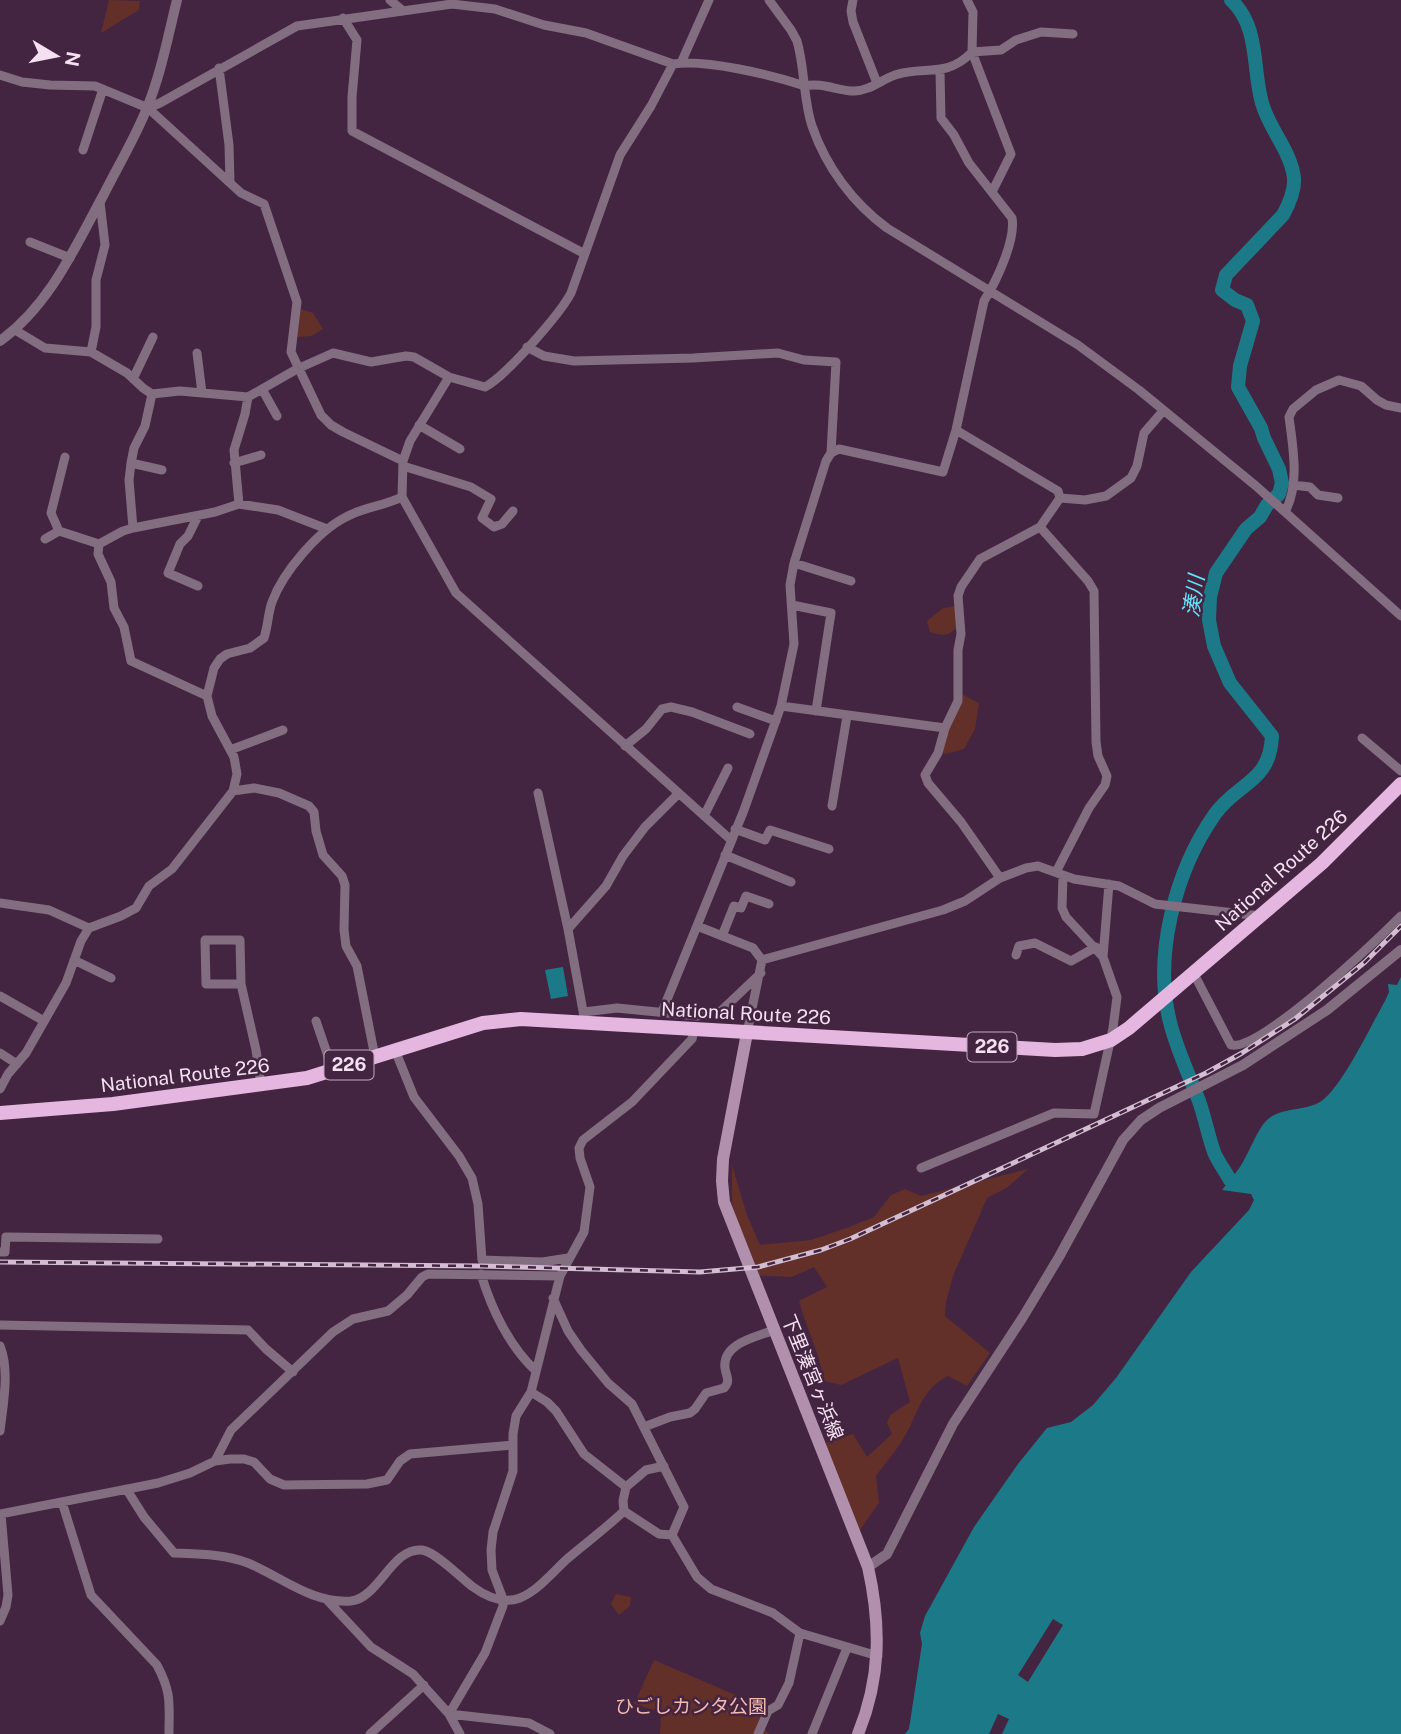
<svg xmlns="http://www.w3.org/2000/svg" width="1401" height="1734" font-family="'Public Sans','Noto Sans JP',sans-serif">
<rect width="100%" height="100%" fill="#432541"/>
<!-- green -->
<path fill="#623029" d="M109,0L140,1L139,10L101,33Z
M301,309L313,313L323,329L312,336L297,337Z
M956,606L958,626C948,637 943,636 930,632L927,621L943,608Z
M961,694L979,703L975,729L964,749L945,754L941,751Z
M732,1165L747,1215L760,1245L811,1240L849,1227L874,1217L891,1195L905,1189L921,1196L1028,1169L1008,1187L987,1198L953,1276L946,1302L945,1316L990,1353L967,1386L948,1376C922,1389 919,1411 906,1434C898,1449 886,1462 876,1476L879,1503L857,1534L822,1444L853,1434L867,1457L892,1434L887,1423L890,1415L910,1402L898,1358L841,1385L824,1381C820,1353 806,1328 799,1301L827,1287L814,1267L792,1277L751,1275L732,1203Z
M616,1594L631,1597L630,1606L619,1615L611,1604Z
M654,1660L766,1708L758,1725L770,1734H660L661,1712L634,1704Z"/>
<!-- water -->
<path fill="#1c7a88" d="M563,967L568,996L551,999L545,970Z
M1401,977V1734H905L909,1729L922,1644L920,1633L925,1616L974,1527L1018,1464L1047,1428L1071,1422L1093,1405L1116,1378L1191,1272L1249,1210L1254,1200L1251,1194L1222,1190C1229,1181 1239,1170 1244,1160C1251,1148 1256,1133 1265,1122C1280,1106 1303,1112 1320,1102C1342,1088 1371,1025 1385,1001L1389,992L1388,984L1397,985Z"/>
<!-- pier -->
<path fill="#432541" d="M1053,1619L1063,1625L1028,1682L1018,1675Z
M998,1714L1009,1719L1002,1734H989Z"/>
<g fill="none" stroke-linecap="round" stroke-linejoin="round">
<!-- river -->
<path stroke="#1c7a88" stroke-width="14" d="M1230,1180C1225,1171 1218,1162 1214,1152C1208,1135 1205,1118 1199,1101C1190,1077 1178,1052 1171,1026C1152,958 1175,871 1215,814C1238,782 1270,783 1272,736L1230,683L1214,646L1209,620L1210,597L1216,573L1246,529L1260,517L1267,505L1279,494L1282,483L1279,469L1264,438L1261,428L1238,387L1240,366L1253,321L1247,305L1235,300L1222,290L1226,275L1283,215C1289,204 1295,191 1294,178C1291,151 1269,129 1262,103C1252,68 1260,27 1231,0"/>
<!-- minor -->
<path stroke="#836e81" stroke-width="9" d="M390,0L402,10
M769,0L791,30L797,41C805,68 803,99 812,126C826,167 853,203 887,228L1078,345L1139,390L1256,486L1401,616
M853,0L851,11L853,22L877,83
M967,0L973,12L972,52L1011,154L992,192
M343,18L357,40L352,97V131L585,254
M681,63L709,0
M219,68L229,145L230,183
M0,75L22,82L50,85L95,86L148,108L241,193L264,204L297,302L291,352L321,415L331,425L343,432L403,461
M148,108L160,103L297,26L452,4L495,9L544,25L586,33L673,64C706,59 772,75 805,86C822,82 838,91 854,91C869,91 881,80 895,75C924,65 946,79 972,52L1001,50L1016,40L1041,32L1073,34
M83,150L103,89
M30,242L70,258
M15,330L45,348L91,352L127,373L143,388L152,394L180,391L248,397L297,369L333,353L371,362L406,356L414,357L449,377L485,387C506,376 560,314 571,293L620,155L651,106L673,64
M527,347L544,356L574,361L693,358L778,353L804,360L836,362L831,453L826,461L794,563L790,585L794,644L781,706L744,810L662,1012
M91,352L96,327V280L105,245L100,202
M197,353L202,393
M449,377L410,441L403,461L402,497L456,593L731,840
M133,379L153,337
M262,389L277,416
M419,425L460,449
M956,430L1058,491L1060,498L1040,527L1088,581L1094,591L1096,742L1098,756L1107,776L1105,785L1089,808L1056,872
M831,453L839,449L848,451L943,472L956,430L984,301C996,282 1016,240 1012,218L969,163L954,135L941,118L940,71
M131,463L162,470
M234,463L261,455
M403,466L471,487L491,499L482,518L494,527L502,524L513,511
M1293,485L1310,487L1318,495L1338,498
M1060,498L1085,500L1106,496L1131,478L1137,466L1144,433L1163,411
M239,504L234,450L245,414L248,397
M1285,512C1300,484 1293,448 1289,417L1293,409L1316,390L1339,380L1361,386L1377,400L1386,405L1401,408
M133,528L215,512L239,504L278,510L327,529
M59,531L51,513L65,457
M45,539L59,531L99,544L123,531L133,528L129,480L131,463L134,448L145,426L152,394
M99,544L98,554L111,582L114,608L124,627L131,661L207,696
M794,563L851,581
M198,586L168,573L180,544L188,536L198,516
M792,605L831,613L816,711
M781,706L945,728
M737,707L776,721
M1362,738L1401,771
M625,746L646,729L662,709L671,707L692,712L750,734
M230,750L283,730
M233,791L254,788L279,793L309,806L314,812L316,831L323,855L342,876L345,885L344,930L346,946L357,966L375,1057
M538,793L568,929L585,1022
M832,806L847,716
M704,816L728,768
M735,829L765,840L770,830L829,849
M725,855L791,882
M1000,878L961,822L928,783L925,775L938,753L945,728L958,701V650L961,634L958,596L961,587L980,559L1040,527
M0,903L49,910L89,928
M697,926L753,948L762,960L747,1033
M568,929L606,886L623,856L645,827L678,794
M722,936L734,906L741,908L746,896L769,904
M1016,955L1019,946L1035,943L1071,961L1096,947
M1103,957L1109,884
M74,960L111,978
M762,960L943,910L965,901L1000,878L1026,868L1038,866L1074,879L1119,886L1155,904L1261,916
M1194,974L1231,1045C1260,1052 1377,940 1401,916
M241,984H206L205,940H240L241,984L256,1050L261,1085
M0,996L44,1021
M584,1012L617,1008L697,1016L714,1014L722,1010L761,973
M316,1021L333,1071
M395,1050L414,1097L459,1156L472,1178L478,1204L482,1260L542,1262L568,1258
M0,1053L17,1064
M0,1089L8,1074L26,1053L66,983L81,941L89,928L121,916L136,908L149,886L172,869L233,791L237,774L234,757L212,716L207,696L214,668L220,659L227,654L250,648L264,638C268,626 268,613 272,602C283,572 318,531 346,517C364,507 384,506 402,497
M921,1168L1054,1113L1094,1114L1113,1028L1117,997L1103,957L1066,917L1062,908L1063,875
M0,1252H5L6,1237L158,1239
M481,1274C491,1308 509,1346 536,1371
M553,1298L568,1331L581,1350L608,1383L632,1404L684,1507L672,1535L697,1577L711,1589L773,1613L800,1633L878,1656
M0,1325L248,1330L266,1349L293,1372
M0,1346C10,1371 3,1405 0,1431
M531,1392L547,1402L556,1411L584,1454L626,1487L623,1501L624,1511L659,1534L672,1535
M644,1427L670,1417L690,1413L695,1409L706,1393L724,1388C731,1381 726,1376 725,1368C722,1343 757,1337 774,1330
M215,1461L231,1430L333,1332L353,1319L388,1311L407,1295L422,1277L428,1274L560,1276
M626,1487L646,1470L664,1466
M127,1490L144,1517L174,1553C199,1554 225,1554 248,1563C282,1577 312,1604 351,1601C379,1598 392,1547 422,1550C436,1552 461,1578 473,1587C517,1619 537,1587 567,1559C586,1543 606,1528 624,1511
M62,1502L91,1595L157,1665C172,1693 169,1704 169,1734
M0,1514L158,1483L190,1473L215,1461L230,1459H244L254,1462L270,1479L284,1485L367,1484L387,1480L400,1461L410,1454L513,1445
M328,1601L371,1647L413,1674L449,1714L460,1734
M0,1621L6,1607L8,1595L1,1514
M449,1714L485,1653L503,1606V1599L492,1570L491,1550L493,1532L513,1471V1434L516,1416L531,1392L560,1276L584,1232L590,1187L580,1158L579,1148L583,1140L632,1102L692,1039L694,1029
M449,1714L529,1723L550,1734
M370,1734L424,1685
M758,1734L768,1711L778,1705L789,1683L800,1633
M812,1734L847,1648"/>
<!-- tertiary -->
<path stroke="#836e81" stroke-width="10" d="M0,341C50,305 75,247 104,194C118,166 135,138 147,108C161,74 168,36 177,0
M868,1567L887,1554L953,1424L1023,1317L1059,1257L1123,1140L1141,1120L1159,1108L1243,1065L1327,1010L1401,950"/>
<!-- secondary -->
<path stroke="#b190ae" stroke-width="12" d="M747,1033L723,1159L722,1181L724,1202L868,1567C881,1625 881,1678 858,1734"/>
<!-- trunk -->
<path stroke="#e4b6e0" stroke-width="14" d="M0,1113L113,1104L307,1078L483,1023L521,1019L1055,1050L1082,1049L1111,1040L1129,1028L1322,863L1401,784"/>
<!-- rail casing -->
<g stroke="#d3bdd0" stroke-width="5">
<path id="rail" d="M0,1262L479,1266L700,1272L758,1267L821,1250L850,1239L1206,1073L1242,1053L1295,1019L1365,962L1401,926"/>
</g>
<!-- rail -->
<use href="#rail" stroke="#432541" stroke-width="2.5" stroke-dasharray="8" stroke-linecap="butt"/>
</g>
<g text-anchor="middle" stroke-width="5" stroke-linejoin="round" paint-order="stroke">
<!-- shield labels -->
<g fill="#432541" stroke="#bfa8bc" stroke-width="2">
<rect x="967.5" y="1032.5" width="49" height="29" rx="5"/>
<rect x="324.5" y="1050.5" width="49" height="29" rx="5"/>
</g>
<g font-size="18" font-weight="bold" fill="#f4e0f1">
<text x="992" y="1053">226</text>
<text x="349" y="1071">226</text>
</g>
<!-- street labels -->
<g font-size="19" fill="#f4e0f1" stroke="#432541">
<text transform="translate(1281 870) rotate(-42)" y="7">National Route 226</text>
<text transform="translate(746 1013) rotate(3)" y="7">National Route 226</text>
<text transform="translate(185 1075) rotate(-7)" y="7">National Route 226</text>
<text transform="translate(813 1377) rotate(68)" y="7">下里湊宮ヶ浜線</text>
</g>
<!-- park labels -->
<g font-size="19" fill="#f4bab1" stroke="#432541">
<text x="691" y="1713">ひごしカンタ公園</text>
</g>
<!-- water labels -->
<g font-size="21" font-style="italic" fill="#65e4f8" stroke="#432541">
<text transform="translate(1194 596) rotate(-82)" y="7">湊川</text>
</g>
</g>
<!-- north arrow -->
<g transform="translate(56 56) rotate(100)" stroke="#432541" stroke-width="5" paint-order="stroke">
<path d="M0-5L12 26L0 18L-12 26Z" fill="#f4e0f1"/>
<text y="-10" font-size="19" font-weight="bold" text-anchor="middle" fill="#f4e0f1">N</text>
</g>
</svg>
